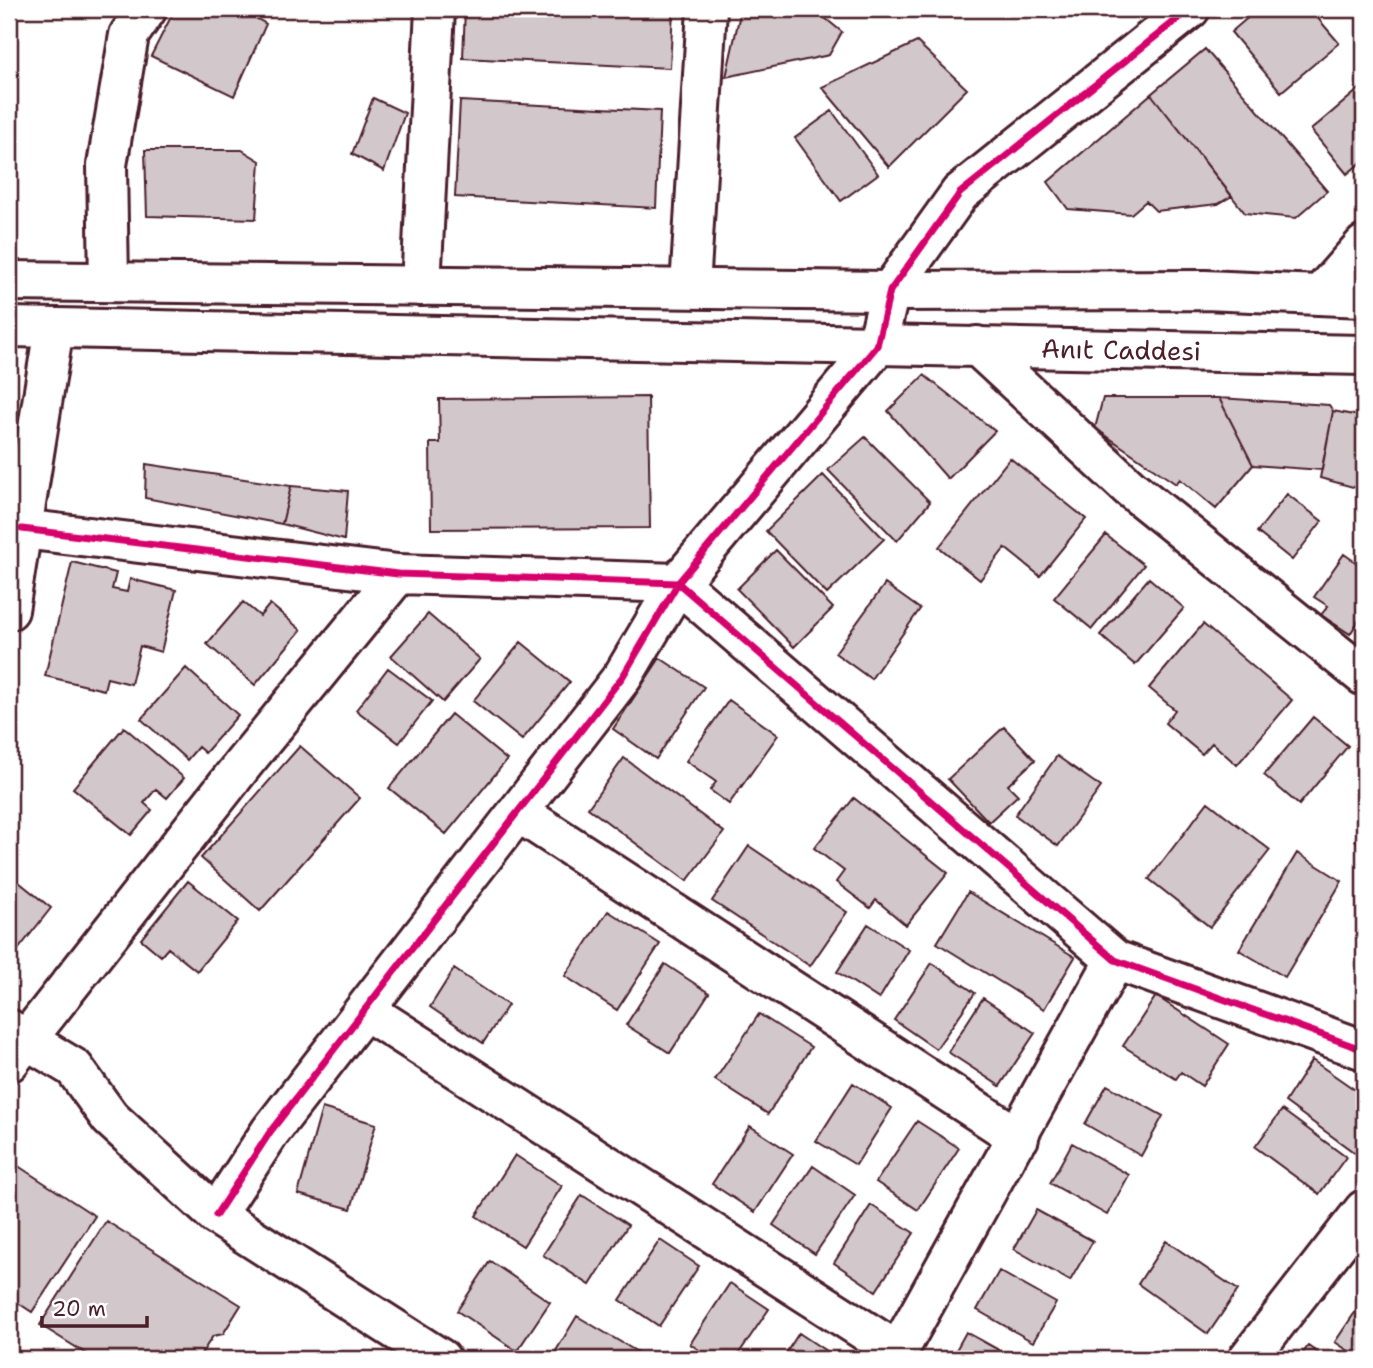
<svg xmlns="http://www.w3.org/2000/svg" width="1373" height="1368" font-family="'Shantell Sans',sans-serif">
<rect width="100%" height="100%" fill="#fff"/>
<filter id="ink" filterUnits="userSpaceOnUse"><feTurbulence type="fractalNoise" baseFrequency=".0143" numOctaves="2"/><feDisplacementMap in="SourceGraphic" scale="14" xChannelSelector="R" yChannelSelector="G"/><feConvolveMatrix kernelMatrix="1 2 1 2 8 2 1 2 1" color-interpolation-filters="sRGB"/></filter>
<g filter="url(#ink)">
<!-- building -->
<path fill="#d2c7cb" stroke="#4a1f2b" stroke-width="2" d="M175,9H240L266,24L234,96L151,56Z
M465,9H673L670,68L463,58Z
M741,9H814L842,32L829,55L726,77Z
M1258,9H1310L1339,43L1281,92L1231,32Z
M917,42L967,89L889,167L822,87Z
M1205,49L1327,191L1296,218L1245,213L1151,94Z
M1364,85V160L1347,174L1311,130Z
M1151,94L1232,196L1218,204L1156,211L1146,201L1131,214L1068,209L1048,182Z
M373,98L405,113L384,171L352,154Z
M460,101L660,111L656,208L455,197Z
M832,111L878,174L841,201L795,138Z
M145,150H242L260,161L256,219L147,216Z
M924,375L995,431L948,479L888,411Z
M648,397L650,528L431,529L430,443H440L439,399Z
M1103,398H1219L1253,465L1216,509L1180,479L1176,484L1095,428Z
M1219,398L1329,405L1333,411L1322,470L1253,465Z
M1333,411L1364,417V490L1320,478Z
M865,437L930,502L897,541L828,470Z
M1010,458L1086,519L1040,576L1005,548L980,580L939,547Z
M146,464L291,486L282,524L145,498Z
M823,475L884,539L827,594L766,531Z
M291,486L348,491L344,540L282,524Z
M1287,494L1322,521L1292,560L1257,532Z
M1106,535L1144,565L1092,629L1054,598Z
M776,550L833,608L794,647L737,589Z
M1344,554L1364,568V612L1350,634L1321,615L1328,606L1314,597Z
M72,562L116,573L112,589L127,592L130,579L176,590L161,652L140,646L131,684L107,678L104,690L45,676Z
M1149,578L1184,608L1135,665L1100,635Z
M885,584L920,609L871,679L835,653Z
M243,602L260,616L270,604L301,630L255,685L207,644Z
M428,614L480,659L443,702L391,656Z
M1203,624L1292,700L1237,765L1212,743L1202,754L1165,723L1175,710L1149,688Z
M521,642L570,682L522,740L473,701Z
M660,658L704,687L656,759L613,729Z
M186,668L238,715L205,753L198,747L187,760L141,719Z
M388,668L432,701L399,743L356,710Z
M729,700L778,735L729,804L710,790L716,782L686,761Z
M451,714L507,760L446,834L389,788Z
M1313,717L1348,746L1299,805L1264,775Z
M124,727L184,778L167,798L156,789L144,803L152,810L131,835L73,788Z
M1004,727L1035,760L1008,785L1018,795L989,822L948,779Z
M300,746L360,798L260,911L201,858Z
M1057,756L1101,787L1058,846L1015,815Z
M624,758L724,832L687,881L588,808Z
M854,798L948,873L906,925L876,900L870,908L836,882L844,871L814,848Z
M1208,802L1270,850L1210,927L1149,879Z
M1364,829V848L1355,840Z
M749,846L847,912L810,966L712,901Z
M1297,853L1342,881L1285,977L1239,950Z
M9,874L51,908L13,956L9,953Z
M188,881L238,921L197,971L168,948L161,956L141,939Z
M968,892L1075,957L1044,1009L937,943Z
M608,911L660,944L617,1010L565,976Z
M868,924L909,950L879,999L837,972Z
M932,963L975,993L936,1049L894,1020Z
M665,964L709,993L670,1053L626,1025Z
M454,969L508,1005L483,1043L430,1007Z
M1156,996L1229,1044L1202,1086L1181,1072L1176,1079L1123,1046Z
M983,998L1035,1033L1000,1086L948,1052Z
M759,1014L811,1047L768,1114L715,1080Z
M1312,1060L1364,1096V1139L1355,1153L1285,1102Z
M853,1083L892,1108L856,1165L816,1141Z
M1107,1085L1163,1116L1141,1156L1085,1124Z
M322,1108L376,1124L351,1209L298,1194Z
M1282,1110L1346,1157L1319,1194L1255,1147Z
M917,1121L959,1148L918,1210L876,1182Z
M750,1126L793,1154L755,1212L712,1184Z
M1072,1143L1129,1175L1107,1215L1050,1183Z
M515,1155L562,1186L523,1246L476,1216Z
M9,1160L95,1216L32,1312L9,1297Z
M813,1166L855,1195L815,1254L773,1225Z
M582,1195L628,1225L590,1285L543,1255Z
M871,1205L914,1233L876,1291L834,1263Z
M1036,1210L1093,1241L1070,1281L1014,1249Z
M106,1221L241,1305L223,1334L213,1336L198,1359H95L40,1325Z
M660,1240L699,1266L659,1326L620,1300Z
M1166,1241L1238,1290L1208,1334L1138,1284Z
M490,1261L550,1302L517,1351L457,1311Z
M999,1271L1056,1303L1033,1342L977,1310Z
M730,1283L769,1309L735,1359H713L690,1344Z
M1364,1299V1359H1361L1335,1342Z
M577,1316L649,1359H551Z
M966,1332L1015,1359H951Z
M799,1333L838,1359H782Z
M1308,1346L1327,1359H1299Z"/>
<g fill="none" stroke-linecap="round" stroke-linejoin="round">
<!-- minor casing -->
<g stroke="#4a1f2b" stroke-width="44">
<path id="minor" d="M109,282L107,165L129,35L147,9
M421,286L435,9
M690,288L707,9
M1320,295L1364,245
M977,346L1130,488L1364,676
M22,529L398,574L678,583L1115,960L1364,1050
M9,610L54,328
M518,812L1019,1138
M365,1010L898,1352
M9,1029L74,1068L110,1118L216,1215L441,1359
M9,1062L244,763L398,574
M216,1215L270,1132L623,676L678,583L877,346L890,291L960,193L1190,9
M894,1359L1115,960
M1248,1359L1364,1210"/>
</g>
<!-- major casing -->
<g stroke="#4a1f2b" stroke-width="44">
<path id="major" d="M9,281L890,291L1205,290L1364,297
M9,327L1364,355"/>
</g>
<!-- minor -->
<use href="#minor" stroke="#fff" stroke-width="38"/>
<!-- major -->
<use href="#major" stroke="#fff" stroke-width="38"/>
<!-- cycleway casing -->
<g stroke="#fff" stroke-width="11">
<path id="cycleway" d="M22,529L398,574L678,583L1115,960L1364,1050
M216,1215L270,1132L623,676L678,583L877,346L890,291L960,193L1190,9"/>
</g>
<!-- cycleway -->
<use href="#cycleway" stroke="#d6006c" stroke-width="7"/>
</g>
</g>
<g text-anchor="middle" stroke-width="7" stroke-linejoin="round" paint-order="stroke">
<!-- street labels -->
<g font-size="26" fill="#4a1f2b" stroke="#fff">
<text transform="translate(1121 350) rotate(1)" y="9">Anıt Caddesi</text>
</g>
</g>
<!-- margin -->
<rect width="1373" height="1368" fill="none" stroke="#fff" stroke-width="35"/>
<rect x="18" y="18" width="1338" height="1333" fill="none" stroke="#4a1f2b" stroke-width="2.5" filter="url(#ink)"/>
<!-- scale -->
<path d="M42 1316v10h105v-10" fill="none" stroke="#4a1f2b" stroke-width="3.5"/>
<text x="52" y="1316" font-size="21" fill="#4a1f2b" stroke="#ffffff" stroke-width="5" paint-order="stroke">20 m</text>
</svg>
